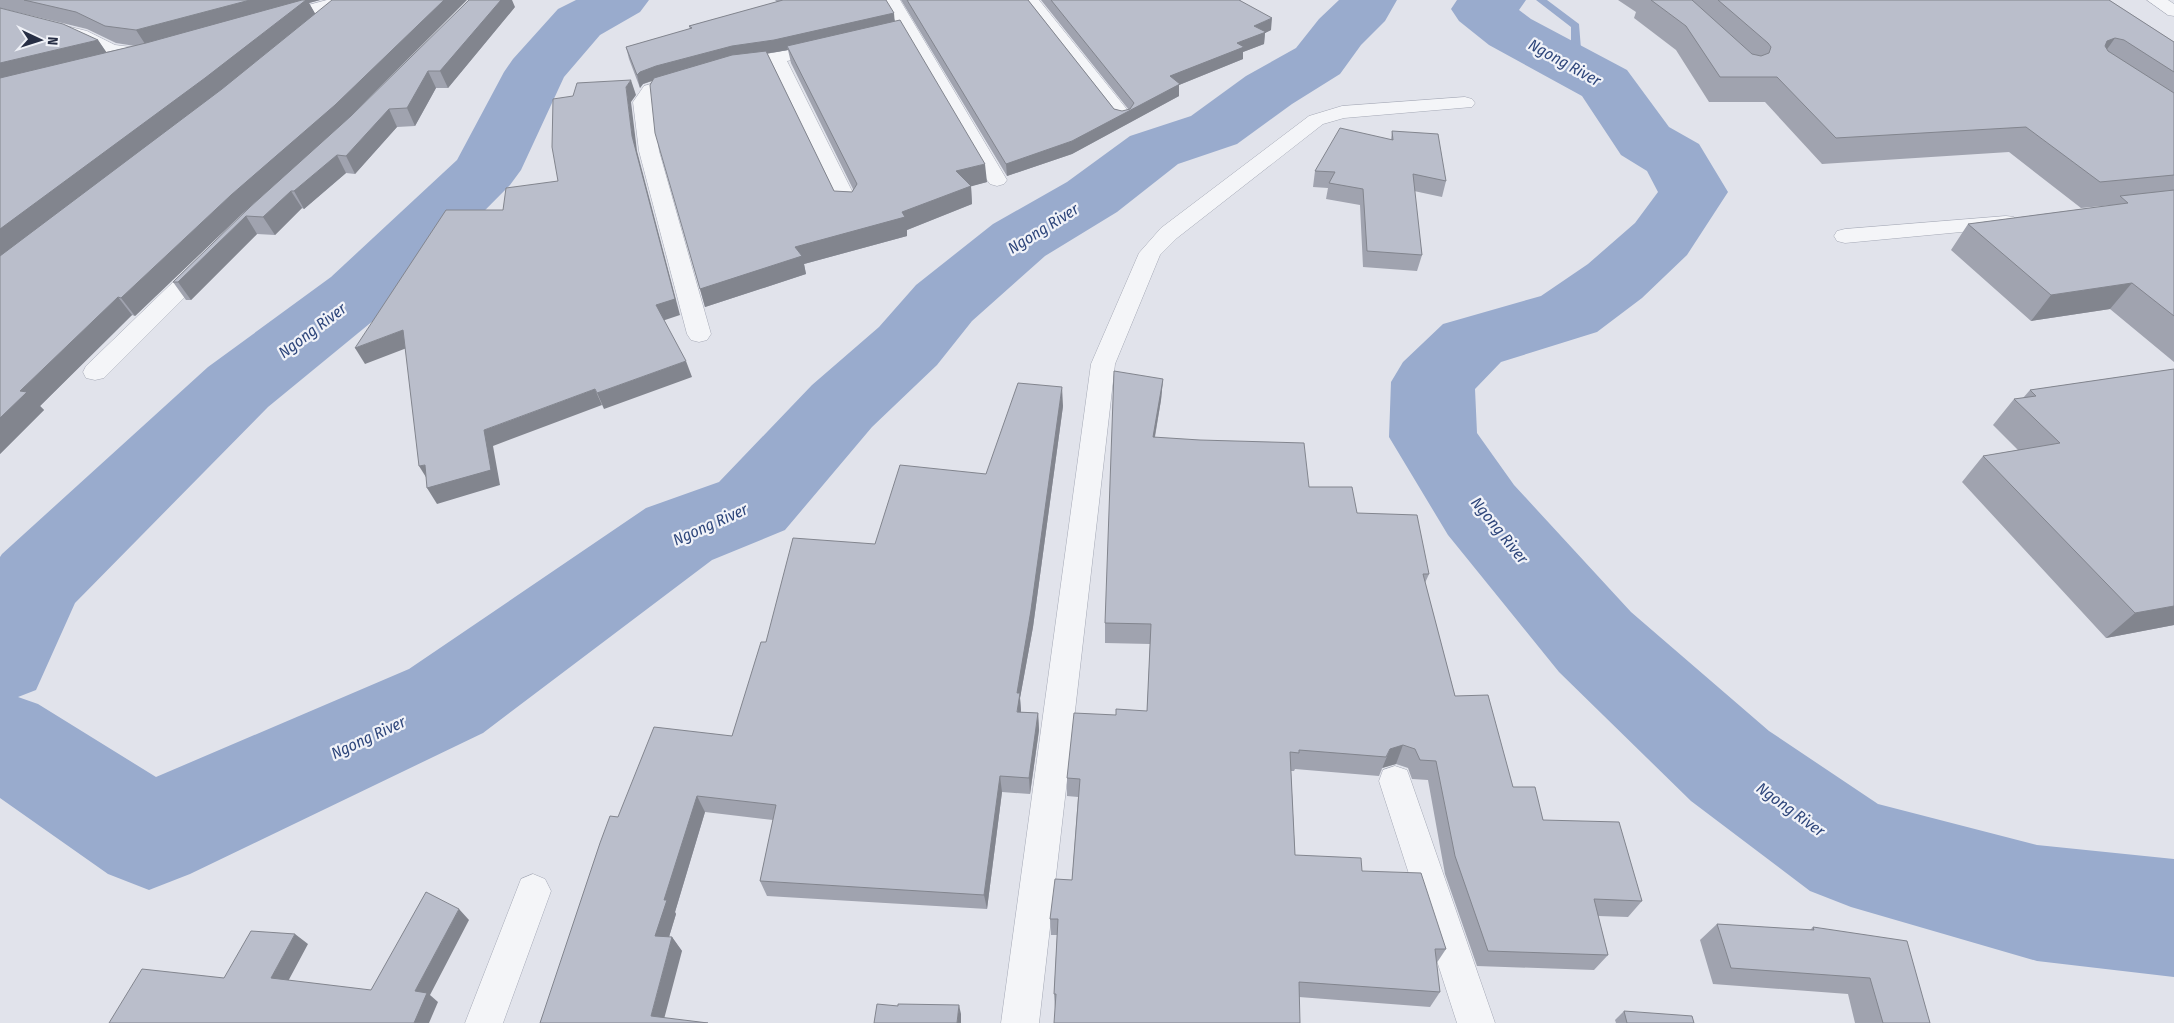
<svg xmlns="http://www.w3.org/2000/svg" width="2174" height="1023" font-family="'Fira Sans Condensed',sans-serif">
<rect width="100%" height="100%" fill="#e1e3eb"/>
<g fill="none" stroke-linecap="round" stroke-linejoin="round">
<!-- stream -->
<path fill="#99abcd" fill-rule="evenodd" d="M1536,0H1547L1579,24L1581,49L1609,81V85H1601L1571,49V27Z"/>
<!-- river -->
<path fill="#99abcd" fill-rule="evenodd" d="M576,0H649L640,12L600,35L564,77L521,170L510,185L385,311L268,407L75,603L36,690L18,697L38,704L156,777L409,669L646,508L719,482L812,385L879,327L916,285L993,224L1067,182L1130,136L1191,116L1246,76L1296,48L1319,19L1339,0H1397L1385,21L1361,45L1340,74L1292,104L1237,144L1178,164L1117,212L1045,256L972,321L937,365L872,427L785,530L712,560L483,733L190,874L149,890L108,874L0,798V557L2,554L208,367L331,277L457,160L504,72L513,59L558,9Z
M1457,0H1526L1519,10L1531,19L1627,70L1669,127L1699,144L1728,192L1687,255L1642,298L1597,332L1501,362L1475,389L1477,433L1514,485L1631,612L1769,731L1878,804L2037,845L2174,859V977L2037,961L1851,907L1810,891L1691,801L1559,672L1448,535L1389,437L1391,382L1403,362L1443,324L1541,296L1588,264L1635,223L1658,192L1647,171L1621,155L1582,96L1489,45L1459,21L1451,9Z"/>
<!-- street casing -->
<g stroke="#a5a9b6" stroke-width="1">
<path id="street" d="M327,0H355L352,4L277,24L271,23L268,19L271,15Z
M882,0H900L1007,180L1004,184L997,186L990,184L987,180Z
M1021,0H1039L1129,112L1132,116L1129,120L1122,122L1115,120Z
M2147,0H2168L2174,4V16L2168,15Z
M0,10L87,31L115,45L156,50L159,54L156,58L150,59L105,54L75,39L0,20Z
M826,43L832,44L835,48L832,52L787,61L858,203L855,208L847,209L839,208L836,203L770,64L734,72L727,70L725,66L727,62L734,60Z
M685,74L692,76L694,80L692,84L658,94L653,102L659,151L711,334L707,340L699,342L691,340L687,334L639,151L633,102L644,86Z
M1465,97L1472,99L1475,103L1472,107L1344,118L1323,124L1177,238L1160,255L1115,364L1039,1023H1001L1091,364L1139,253L1161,228L1309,116L1342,106Z
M2006,216L2014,217L2017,222L2014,227L1845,243L1837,241L1834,236L1837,231L1845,229Z
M205,257L213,259L216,264L213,269L104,378L95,380L86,378L83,372L86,366L197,259Z
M1395,766L1407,770L1411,781L1495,1023H1457L1379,781L1383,770Z
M533,874L545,879L551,891L503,1023H465L521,879Z"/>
</g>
<!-- street -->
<use href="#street" fill="#f4f5f8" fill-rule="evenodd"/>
</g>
<!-- wall -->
<path fill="#a0a3af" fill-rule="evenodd" d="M0,0H320L309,3L315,14L344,123L243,213L135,316L132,315L40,406L44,410L0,454ZM0,8L87,29L116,43L135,46L106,52L98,40Z
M775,0H886L895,21L987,182L971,186L972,204L907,230V236L804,264L806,274L705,307L700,289L652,81L643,84L640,88L629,59L626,47L690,29L689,26L777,2ZM788,50L791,63L853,189L852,192L834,191L767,53Z
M901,0H1028L1114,109L1122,111L1129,110L1041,0H1241L1240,1L1271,30L1265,33L1264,44L1243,52V59L1179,85V96L1072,154L1007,176Z
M1618,0H2109L2174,42V362L2110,309L2031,321L1951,250L1968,224L2113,205L2081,208L2009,152L1822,164L1765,102H1709L1676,50L1634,18L1636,12Z
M515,7L448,88H436L415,126L397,127L355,174L346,173L304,209L302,208L275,235L257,234L191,300H186L173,282L351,116Z
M1392,131L1446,181L1442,197L1414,191L1422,255L1417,271L1363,267L1360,205L1326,199L1328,188L1313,187L1315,171L1391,140Z
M2174,369V625L2106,638L1962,482L1983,456L2018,450L1993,425L2014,399L2023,398L2030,390Z
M1163,379L1161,400L1155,437L1309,487L1357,513L1429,574L1425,583L1455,696L1513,787L1543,820L1642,901L1628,917L1598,916L1608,955L1594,970L1477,966L1445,874L1428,780L1412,779L1408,768L1396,764L1382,768L1379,776L1295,769L1294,771H1291L1295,855L1362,871L1446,949L1436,964L1440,992L1430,1007L1299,997L1055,1009L1054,994L1057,935H1051L1050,919L1072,880L1078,797L1067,796V778L1116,715L1147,711L1150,644L1105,643V623Z
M1063,406L1033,627L1020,698L1021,712L1038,713L1039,730L1030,794L1002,792L987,909L767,896L760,881L773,820L705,812L675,912L676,914L669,937H672L682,951L540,1023L618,817L732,736L766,642L875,544L986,474Z
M1717,924L1810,930L1813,927L1930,1023H1855L1848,994L1713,984L1700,940Z
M1624,1011L1694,1023H1616L1615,1020Z"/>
<!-- shaded-wall -->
<path fill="#82858e" d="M250,0H320L309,3L316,15L216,96L0,259V229L147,47L136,30Z
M444,0H467L344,123L243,213L135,316L121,298L231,195Z
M495,0H512L515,7L448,88L440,71Z
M894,13L895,25L787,46L788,50L777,52L735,58L660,78L643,84L640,88L637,75L640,72L656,66L732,46Z
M1272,18L1271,30L1265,33L1264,44L1243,52V59L1179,85V96L1072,154L1007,176L1006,164L1072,141L1174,87L1170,76L1237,43L1254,26Z
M2115,38L2098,62L2107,41Z
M98,40L109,56L0,83V63Z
M428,71L436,88L415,126L407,108Z
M631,80L636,95L631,102L637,151L680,315L662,321L656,305L632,136L626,87Z
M389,109L397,127L355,174L346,156Z
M337,155L346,173L304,209L294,191Z
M985,164L987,182L958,190L956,171Z
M971,186L972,204L907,230V236L804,264L806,274L705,307L700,289L795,247L902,212Z
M291,191L302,208L275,235L263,217Z
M246,216L257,234L191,300L178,282Z
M2132,283L2110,309L2031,321L2051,295Z
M118,297L132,315L40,406L44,410L0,454V418L20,391Z
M403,330L412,346L365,364L355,348Z
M686,361L692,377L604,409L597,393Z
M1163,379L1161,400L1151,458L1153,437Z
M1062,387L1063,406L1033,627L1020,698L1021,710L1019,728L1017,693Z
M595,389L602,405L493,446L500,485L437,504L427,488L484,430Z
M425,465L429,482L419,466Z
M2174,606V625L2106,638L2135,613Z
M1038,713L1039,730L1030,794L1029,778Z
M1403,745L1396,764L1382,768L1379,776L1390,749Z
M1000,776L1002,792L987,909L984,895Z
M697,796L705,812L675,912L676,914L665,950L655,936L664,900Z
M459,909L469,920L430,995L438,1002L429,1023H414L415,991Z
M295,934L308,944L285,987L271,978Z
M672,937L682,951L663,1023L651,1016Z
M959,1005L961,1014V1023H957Z"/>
<!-- building -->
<path fill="#babecb" stroke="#82858e" d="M24,0H250L136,30L105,26L76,12Z
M302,0H306L205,78L0,229V78L146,43Z
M332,0H444L335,105L231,195L121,298L118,297L20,391L27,392L0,418V256L222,89Z
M469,0H501L440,71H428L407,108L389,109L346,156L337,155L294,191H291L263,217L246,216L178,282H173L250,207L351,116Z
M783,0H886L894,13L774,40L732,46L656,66L640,72L637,75L626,47L692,28L689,26Z
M907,0H1028L1114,109L1122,111L1130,109L1134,103L1051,0H1239L1272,18L1254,26L1266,32L1237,43L1244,47L1170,76L1180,84L1072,141L1006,164Z
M1651,0H1692L1752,54L1761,56L1769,53L1771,47L1768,43L1718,0H2109L2174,42V72L2124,40L2115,38L2107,41L2105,46L2108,51L2174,93V175L2100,182L2026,127L1836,138L1777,77H1720L1686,26Z
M0,8L63,24L98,40L0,63Z
M900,20L985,164L956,171L971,186L902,212L905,217L795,247L802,256L700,289L655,133L650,85L654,78L732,55L766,51L834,191L852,192L857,184L787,46Z
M631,80L626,87L632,136L675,299L656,305L686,361L597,393L595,389L484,430L491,470L427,488L425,465L419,466L403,330L355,348L446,210H503L506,188L558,181L552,147L553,99L573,96L577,83Z
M1340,128L1393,140L1392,131L1438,134L1446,181L1413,174L1422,255L1367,251L1363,189L1329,183L1335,172L1315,171Z
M2174,190V316L2132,283L2051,295L1968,224L2128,203L2120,196Z
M2174,369V606L2135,613L1983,456L2060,443L2014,399L2036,396L2030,390Z
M1114,371L1163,379L1153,437L1200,440L1304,443L1309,487H1352L1357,513L1417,515L1429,574H1423L1455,696L1488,695L1513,787H1535L1543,820L1619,822L1642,901L1594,899L1608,955L1488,951L1455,856L1436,761L1420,760L1415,749L1403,745L1390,749L1386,757L1299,750V753L1290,752L1295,855L1361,858L1362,871L1421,873L1446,949H1435L1440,992L1299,982L1300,1023H1054L1056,994H1054L1058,919H1050L1055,879L1072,880L1080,779L1067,778L1074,713L1116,715V709L1147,711L1151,624L1105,623Z
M1018,383L1062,387L1031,610L1017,693H1020L1017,712L1038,713L1029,778L1000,776L984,895L760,881L776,805L697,796L664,900H667L655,936L672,937L651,1016L708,1023H540L600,843L610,816L618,817L654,727L732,736L761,642H766L793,538L875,544L900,465L986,474Z
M426,892L459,909L415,991L427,993L414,1023H109L142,969L224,978L251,931L295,934L271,978L371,990Z
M1717,924L1814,930L1813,927L1907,941L1930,1023H1883L1870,978L1731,968Z
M877,1004L898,1006V1004L959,1005L957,1023H874Z
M1624,1011L1692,1016L1694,1023H1627Z"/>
<g text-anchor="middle" stroke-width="4.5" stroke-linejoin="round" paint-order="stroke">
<!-- water labels -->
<g font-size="16" font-style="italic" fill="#2e467b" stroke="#f0f2f8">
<text transform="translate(1565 62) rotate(29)" y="6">Ngong River</text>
<text transform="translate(1043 228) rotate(-32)" y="6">Ngong River</text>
<text transform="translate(312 330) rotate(-37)" y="6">Ngong River</text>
<text transform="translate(710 524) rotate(-24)" y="6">Ngong River</text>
<text transform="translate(1500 530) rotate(51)" y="6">Ngong River</text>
<text transform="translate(368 737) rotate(-25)" y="6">Ngong River</text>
<text transform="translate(1791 809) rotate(36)" y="6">Ngong River</text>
</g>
</g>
<!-- north arrow -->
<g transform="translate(40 40) rotate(94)" stroke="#f0f2f8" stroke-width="4" paint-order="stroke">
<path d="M0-4L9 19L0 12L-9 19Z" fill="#272e44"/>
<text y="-8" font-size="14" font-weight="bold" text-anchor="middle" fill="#272e44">N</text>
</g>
</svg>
